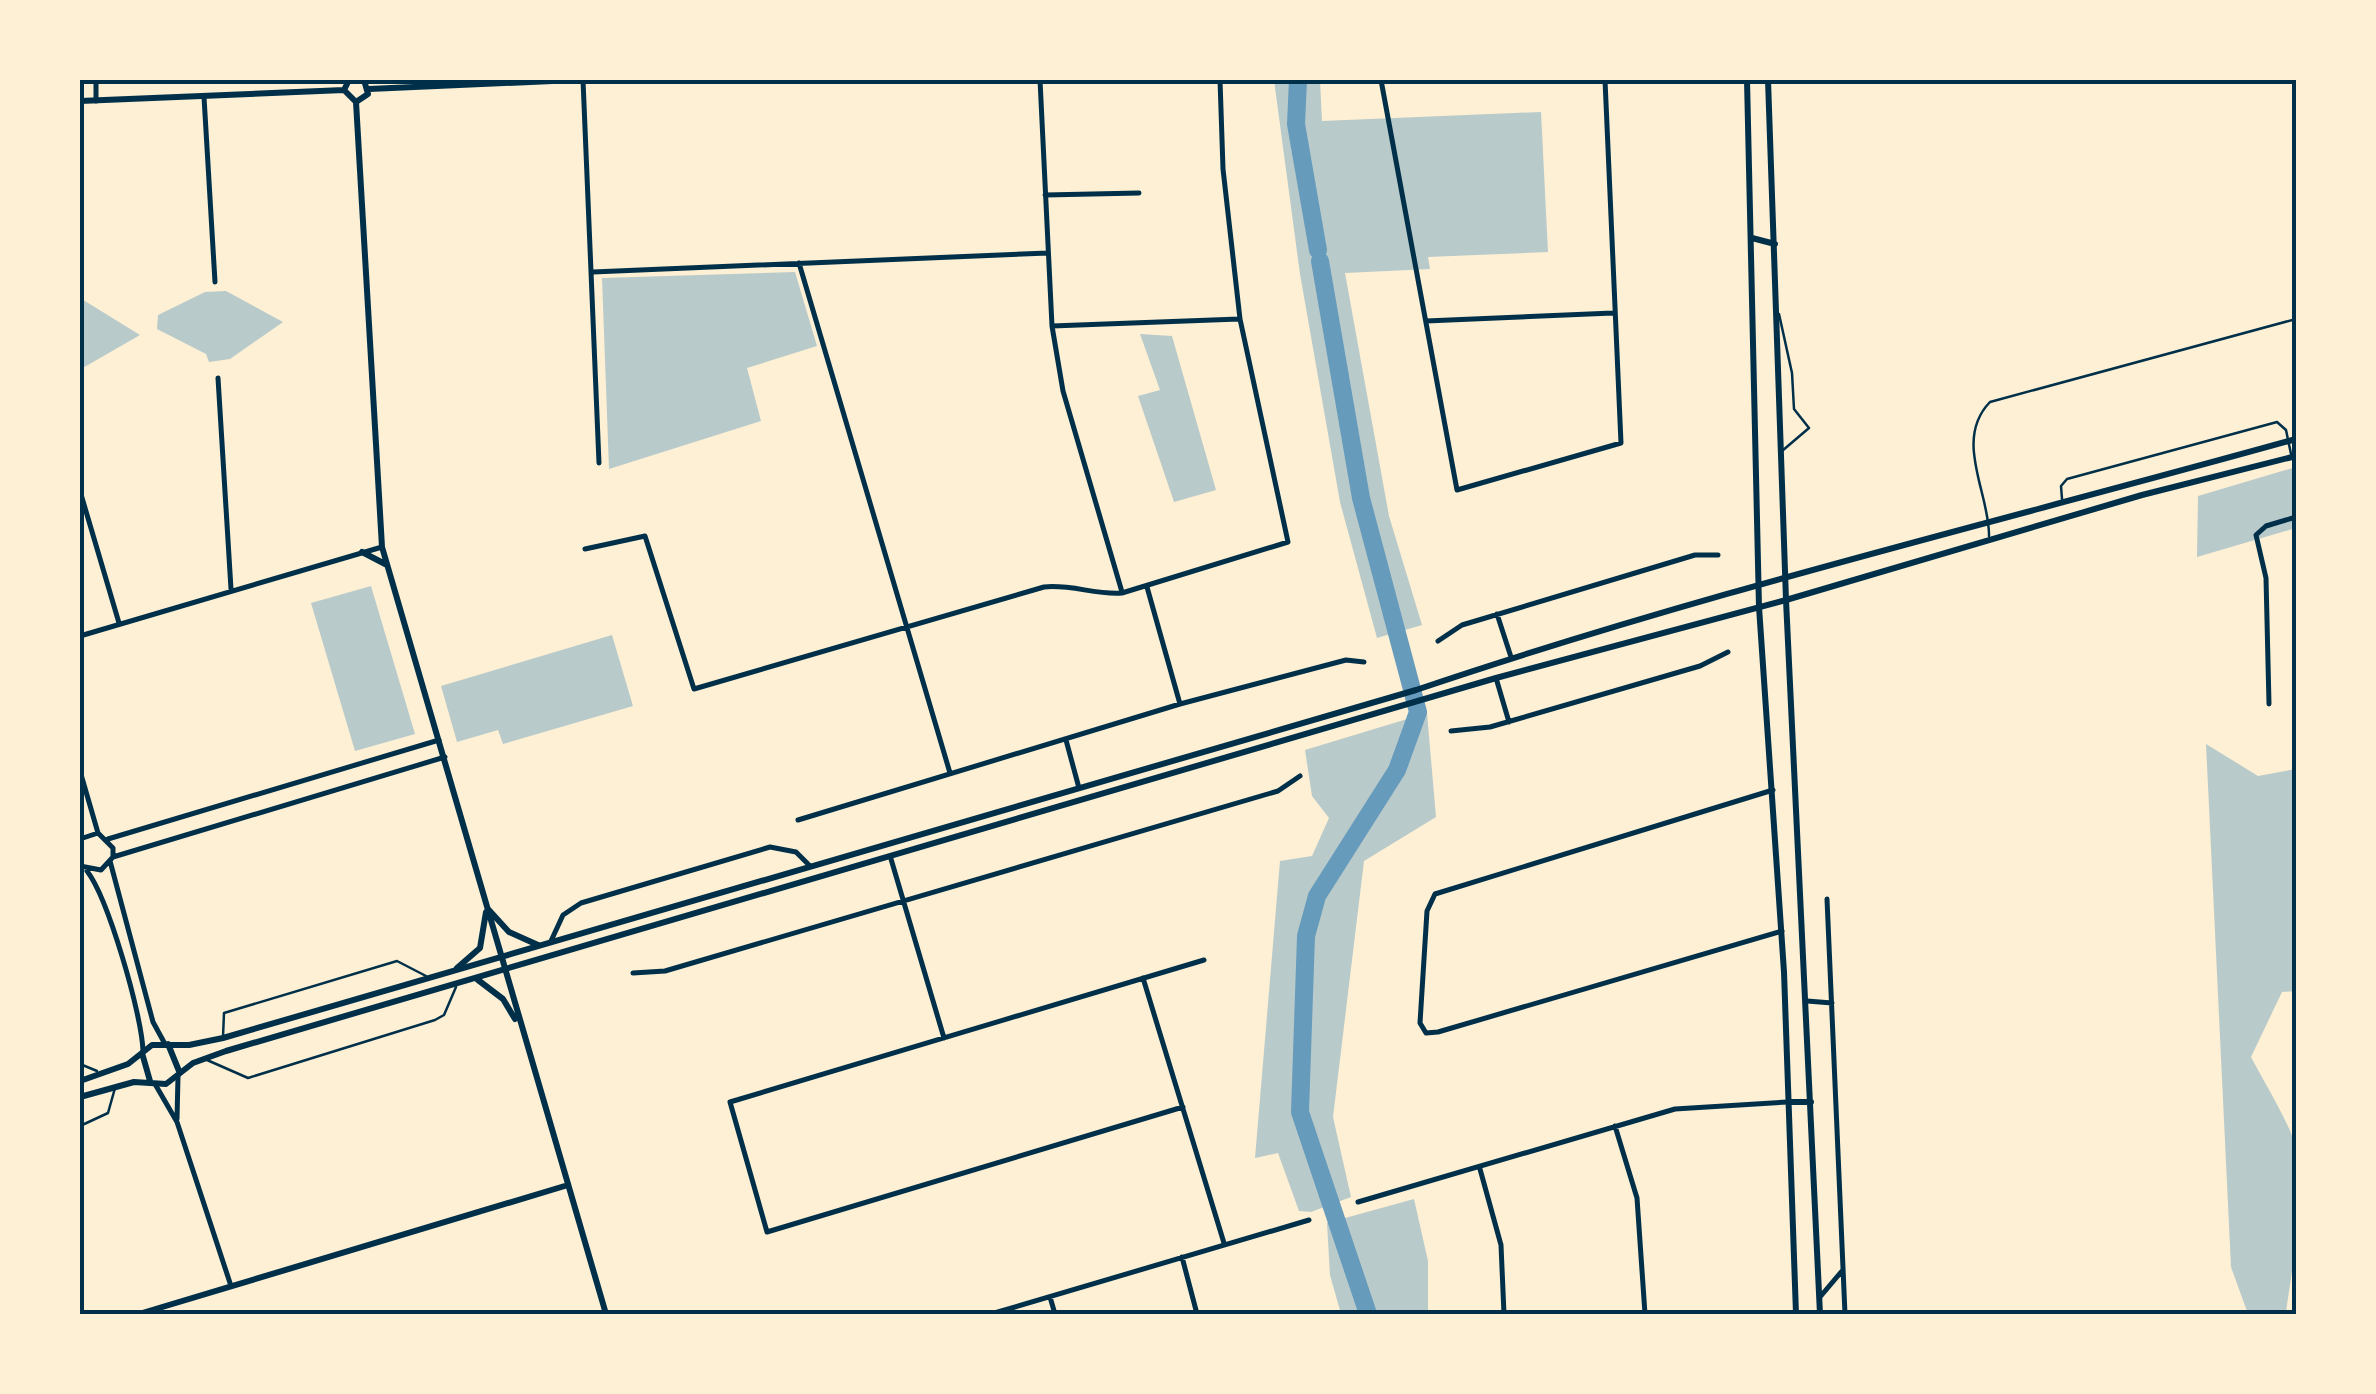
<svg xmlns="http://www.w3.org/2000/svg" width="2376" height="1394" font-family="'Nunito Sans',sans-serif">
<rect width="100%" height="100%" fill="#fdf0d5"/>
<!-- green -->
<path fill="#b9caca" d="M1274,80H1320L1322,121L1541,112L1548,252L1428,257L1430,269L1345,273L1389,516L1422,625L1377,638L1340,502L1300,274Z
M795,272L817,346L747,368L761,421L609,469L602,278Z
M226,291L283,322L230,359L209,362L206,354L157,329L158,315L205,292Z
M80,298L140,335L81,369H80Z
M1140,334L1172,336L1216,490L1174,502L1138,396L1160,390Z
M2296,467V528L2197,557L2198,496Z
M371,586L415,734L355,751L311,603Z
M612,635L633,706L503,744L498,730L457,742L441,686Z
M1427,713L1436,817L1364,861L1333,1117L1351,1197L1311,1212L1299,1211L1278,1153L1255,1158L1280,861L1312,856L1329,818L1312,796L1305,750Z
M2206,744L2258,776L2296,769V991L2282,992L2251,1057C2264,1082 2280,1107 2291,1133C2309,1180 2293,1262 2286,1312L2248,1314L2231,1267Z
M1414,1199L1428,1261V1314H1341L1330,1275L1327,1223Z"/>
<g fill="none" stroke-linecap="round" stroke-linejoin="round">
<!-- river -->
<path stroke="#669bbc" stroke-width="18" d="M1298,80L1296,124L1318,250
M1320,261L1361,498L1418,712L1397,770L1317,896L1306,936L1300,1112L1368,1314"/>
<!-- service -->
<path stroke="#003049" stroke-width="2.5" d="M1779,314L1792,373L1794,409L1809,428L1782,451
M2062,499L2061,486L2067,479L2277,422L2286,430L2291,454
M1989,536C1990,494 1953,440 1990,402L2296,319
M223,1037L224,1013L397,961L426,976
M207,1060L248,1078L435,1020L444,1015L456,987
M80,1064L97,1071
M80,1126L108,1113L115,1088"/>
<!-- minor -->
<path stroke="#003049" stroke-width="5" d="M96,80V101
M583,80L599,463
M1040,80L1052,326L1063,391L1122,592
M1381,80L1457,490L1621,443L1605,80
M204,97L215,282
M1045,195L1139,193
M799,263L950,773
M593,272L1048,253
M1426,321L1613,313
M1052,326L1239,319
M218,378L231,589
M80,491L119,623
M585,549L645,536L694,689L1044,587C1071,584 1095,595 1122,593L1288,542L1240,319L1223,169L1220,80
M1147,587L1180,704
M1497,614L1511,657
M80,636L382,547
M1438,641L1462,625L1695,555H1718
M1496,678L1509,722
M2269,704L2266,578L2256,535L2266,526L2296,517
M1451,731L1490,727L1700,666L1728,652
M1066,740L1079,788
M80,771L98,833
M1773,790L1435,894L1427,911L1420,1023L1426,1033L1438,1032L1782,931
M798,820L1180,704L1346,660L1364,662
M80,839L98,833L113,848V857L101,870L80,866
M108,839L439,740
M113,857L445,757
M891,859L944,1038
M110,861L153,1022L165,1044
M87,871C108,898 142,1015 143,1051
M1827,899L1845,1314
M551,941L563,915L581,903L770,847L796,852L810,866
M633,973L665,971L1278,791L1300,776
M1143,978L1224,1243
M1807,1001L1832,1003
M155,1084L177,1122L231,1286
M1183,1107L767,1232L730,1102L1204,960
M177,1119L178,1076
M1615,1126L1637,1198L1645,1314
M1480,1169L1501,1245L1504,1314
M1358,1202L1675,1109L1788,1102
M1182,1257L1197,1314
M1050,1297L1055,1314
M1820,1297L1842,1271
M991,1314L1309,1220"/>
<!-- tertiary -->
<path stroke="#003049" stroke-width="6" d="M349,80L344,90L356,102L368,94L364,80
M369,89L575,80
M80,101L344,90
M356,102L382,547L606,1314
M362,552L387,565
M1786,600L1820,1314
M1759,607L1784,972L1796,1314
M488,909L509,932L538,945
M457,968L480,948L486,912
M478,980L503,999L515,1019
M1788,1102H1811
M139,1314L568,1185"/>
<!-- secondary -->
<path stroke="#003049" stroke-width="6" d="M1747,80L1759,607
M1768,80L1786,600
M1752,238L1775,244
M168,1044L179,1071
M142,1053L150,1081
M80,1081L128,1064L152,1045H189L223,1038L1416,690C1705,592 2002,521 2296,439
M80,1097L134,1082L166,1084L193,1063L226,1051L1496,678L1786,600L2142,495L2296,456"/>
</g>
<!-- border -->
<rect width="2376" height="1394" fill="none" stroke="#fdf0d5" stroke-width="165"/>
<rect x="82" y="82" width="2212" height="1230" fill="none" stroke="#003049" stroke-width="4"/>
</svg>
